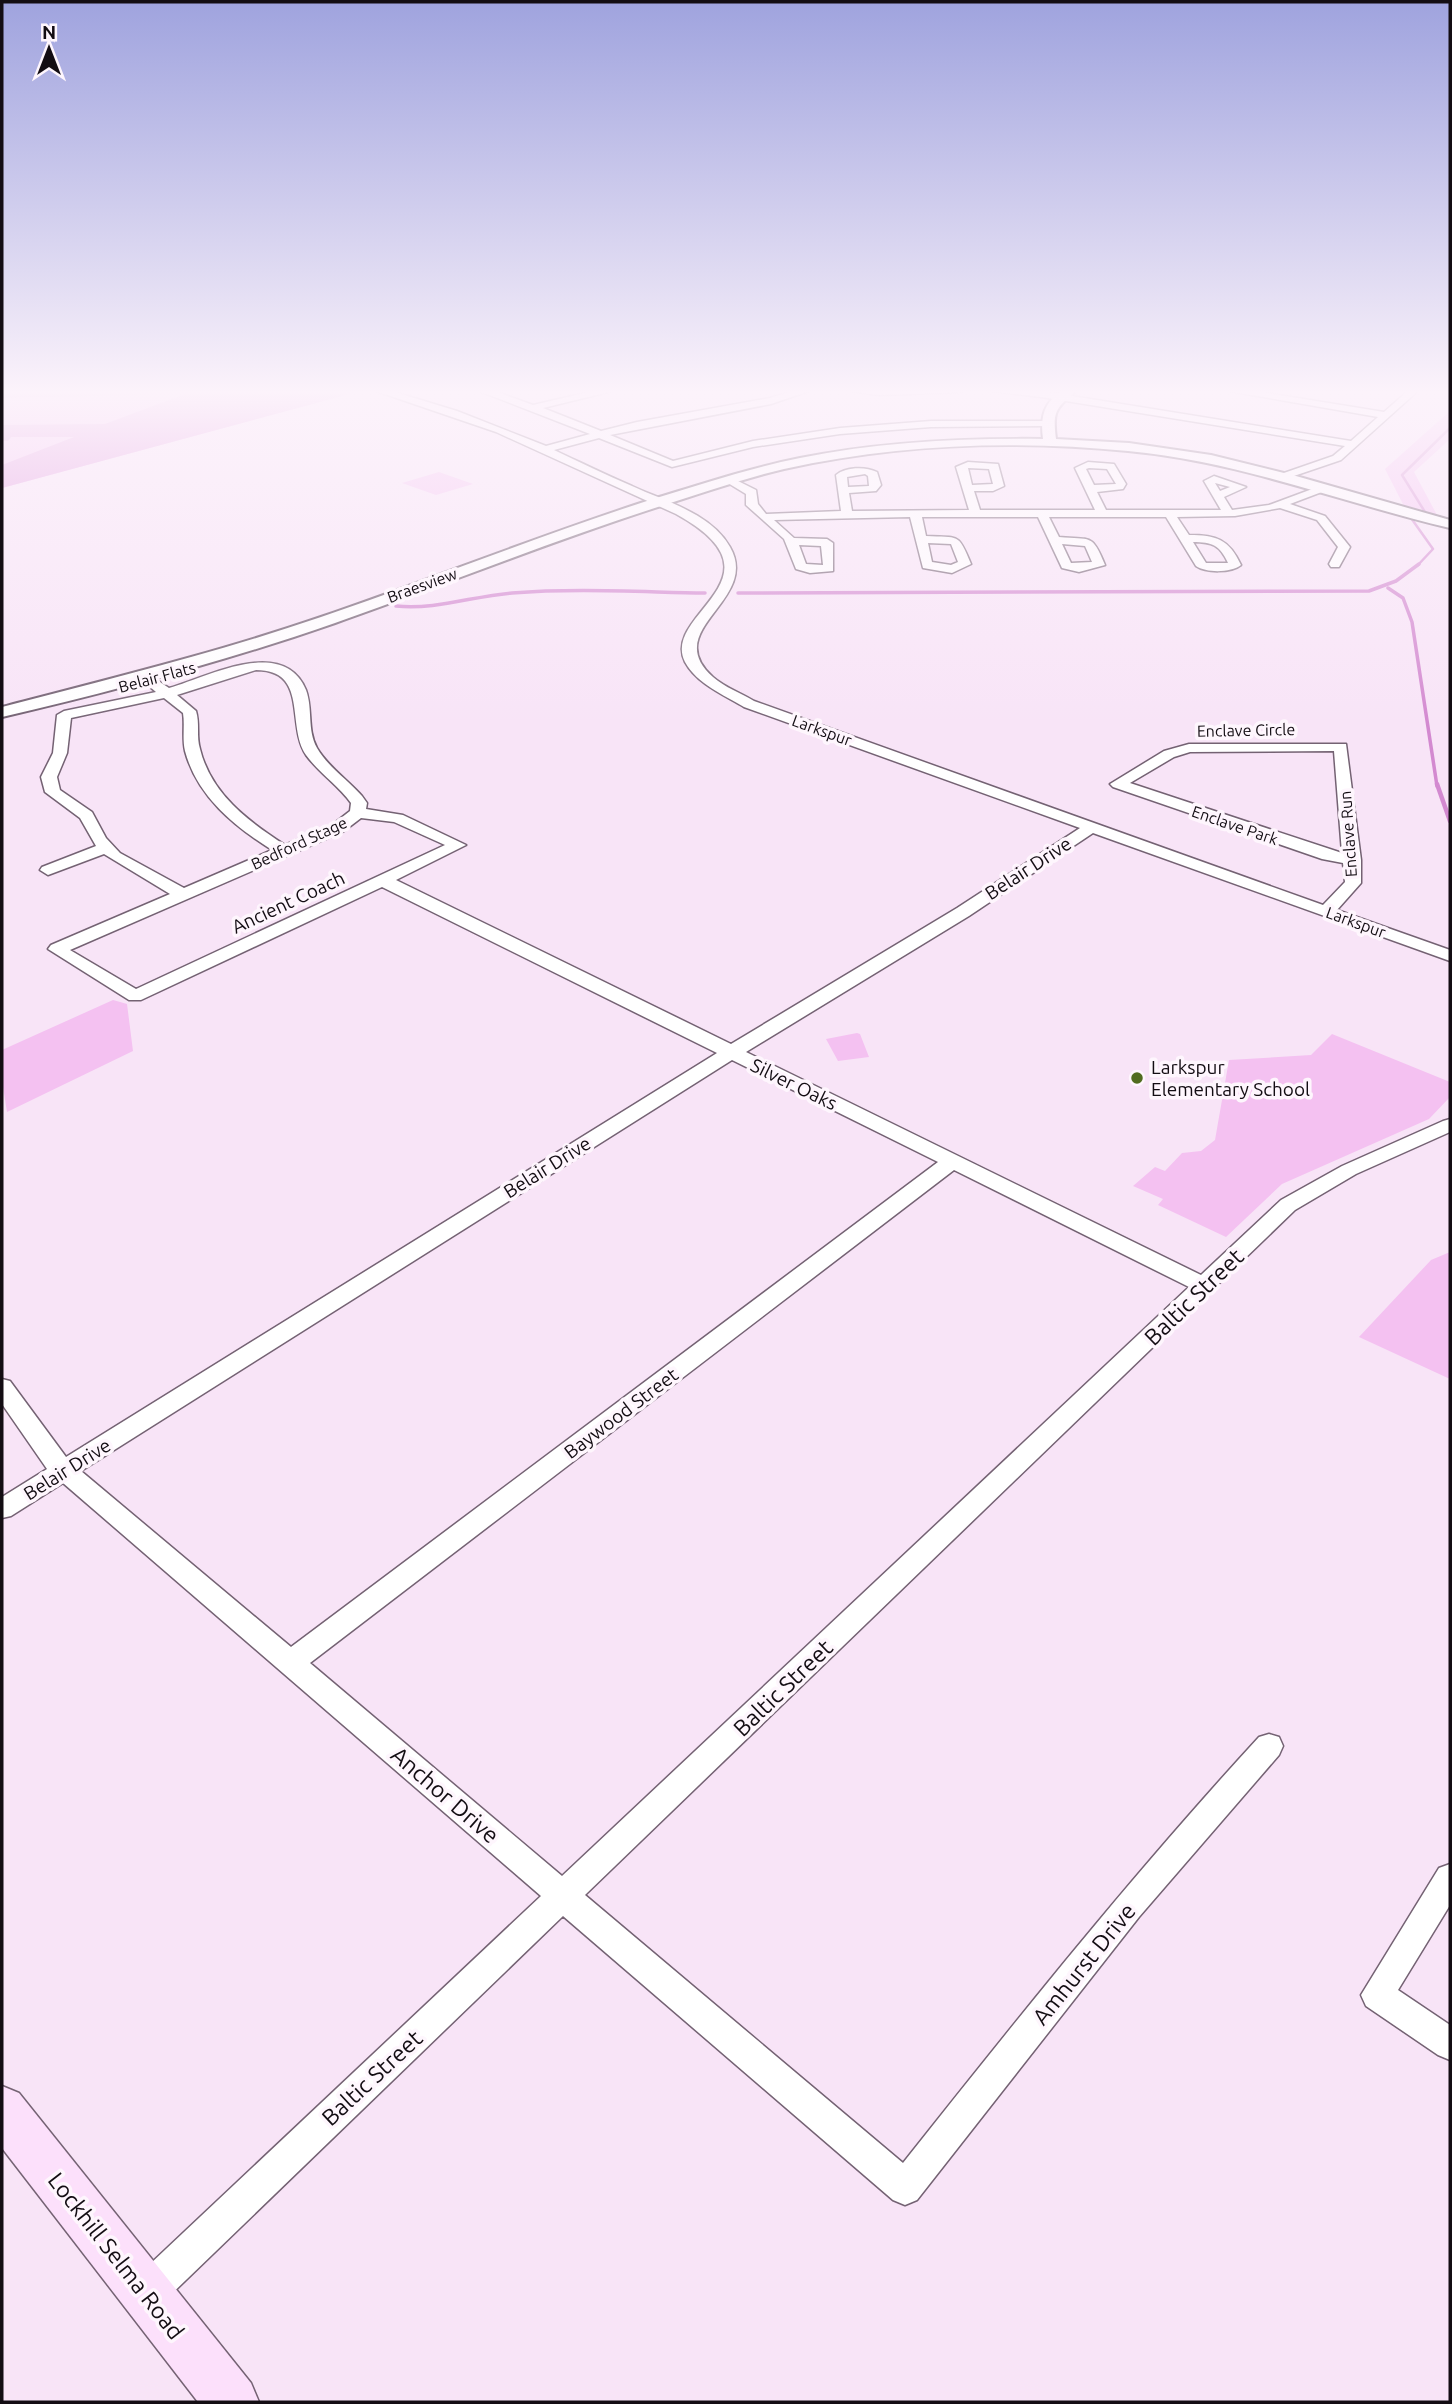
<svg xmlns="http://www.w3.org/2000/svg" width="1452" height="2404" font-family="Ubuntu,sans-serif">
<rect width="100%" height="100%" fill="#f8e4f7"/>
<!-- green -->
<path fill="#f4c1f1" d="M2,389H368L2,488Z
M1450,411V439L1414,472L1437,515L1405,508L1385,469Z
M439,472L473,484L436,495L402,483Z
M113,1000L127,1004L133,1051L7,1112L2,1081V1050Z
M857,1033L860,1034L869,1057L838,1061L826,1039Z
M1332,1034L1450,1082V1097L1429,1119L1282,1184L1226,1237L1158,1205L1163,1199L1133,1186L1155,1167L1165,1171L1182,1153L1201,1151L1215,1140L1229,1060L1311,1055Z
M1450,1252V1379L1359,1337L1431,1260Z"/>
<!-- forest -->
<path fill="#df94dc" d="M2,389H368L2,488V465L74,437H11L8,441H2V425L105,424L185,394L2,398Z"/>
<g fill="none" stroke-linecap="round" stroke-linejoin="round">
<!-- stream-far2 -->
<path stroke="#d389d0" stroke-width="2.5" d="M1425,512L1402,475L1450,428
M1411,518L1433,549L1417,566"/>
<!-- stream-far1 -->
<path stroke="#d389d0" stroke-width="3.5" d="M1388,588L1403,598L1412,622L1437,786
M738,593L1369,591L1396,581L1419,564
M396,606C436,610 473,596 512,593C576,588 641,592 705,593"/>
<!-- stream -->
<path stroke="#d389d0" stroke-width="4.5" d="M1437,784L1450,821"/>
<!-- minor casing -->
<g stroke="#746273" stroke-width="3">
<path id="minor" d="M370,389H385L457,411L546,446L590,434L474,389H489L533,405L602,389H621L543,408L601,431L637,422L770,398L799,389H815L771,404L610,435L673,461L753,441L840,428L931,421H1050V425L1046,426L931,427L840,434L753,447L672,467L599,438L554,450C580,462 606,475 632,486C664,501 711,513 730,547C761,601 659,629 713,677C724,687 741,693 754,701L1323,905L1345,882L1343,863L1322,859L1113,787L1110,784L1164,751L1189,744H1346L1361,860V883L1337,910L1450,950V961L1093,833L969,916L746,1052L1201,1275L1281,1200L1342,1166L1443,1121L1450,1119V1132L1356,1174L1295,1210L585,1895L903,2163C1018,2018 1133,1874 1259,1737L1269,1734L1279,1737L1283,1746L1279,1755L1139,1917L917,2200L905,2205L893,2200L563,1916L158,2307L145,2312L132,2307L127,2294L132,2281L541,1896L63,1483L11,1516L2,1518V1497L47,1469L2,1404V1379L10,1381L66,1457L717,1053L382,887L141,1000H129L48,949L51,945L170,894L104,854L48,875L40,870L42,867L96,846L80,818L45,792L41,777L53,753L57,715L64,711L156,692L136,675L143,671L169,688C206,678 283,635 306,690C313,709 307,730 317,748C328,767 348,780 362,796L367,803L366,809L403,815L466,845L396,880L731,1044L957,908L1080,828L744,707C724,695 697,684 685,662C660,613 792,578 676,514L496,432ZM256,670C309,670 286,725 306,755C319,773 338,785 351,803L350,811L332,825L285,845C248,821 211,794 200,749C196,736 200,724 196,711L177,695ZM164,698L183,713C185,725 182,738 185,751C197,796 234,826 272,850L184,888L120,853L106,838L92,812L60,790L57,777L67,753L71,718ZM1334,751L1342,853L1130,783L1174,757L1190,752ZM361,818L394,822L445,845L136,989L70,950L344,831ZM732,1060L938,1162L291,1647L81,1471ZM954,1170L1189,1287L562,1876L310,1663Z
M835,389H966L962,392L879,395Z
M973,389L1041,391L1351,441L1378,417L1217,389H1242L1384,412L1410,389H1420L1341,460L1285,479L1281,478V474L1333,456L1345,446L1041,397Z
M968,462L998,464L1004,486L993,491H974L980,510H1095L1075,468L1088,462L1114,464L1126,484L1123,489L1097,492L1106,510H1221L1204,481L1214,476L1246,487L1224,497L1232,510L1269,505L1323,485L1328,488L1327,490L1290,504L1325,516L1350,547L1339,567H1331L1329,564L1338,547L1317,520L1280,508L1235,516L1177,517L1189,535C1216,535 1229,539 1241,565C1231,573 1206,573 1196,566L1166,517H1049L1059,537C1091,540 1092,533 1105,565L1079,572L1062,568L1038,517H922L926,536C959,538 958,532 971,564L952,573L923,568L910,517L774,520L794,538L827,539L833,543V571L810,573L796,569L784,539L746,505V494L723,480L732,478L756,490L758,504L766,514L841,511L836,475C845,467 865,466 877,472L881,485L876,491L849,493L852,511L969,510L956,467ZM968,468L989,469L993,484L972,485ZM1089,468L1107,469L1116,484L1094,485L1086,469ZM865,474L868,476L869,486L848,487L847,477ZM1215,483L1230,487L1220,491ZM1193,542C1212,542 1220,545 1228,563H1206ZM928,543L951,544L958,562L951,565L932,562ZM1062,544L1085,546L1092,562L1071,563ZM799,545L821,546L823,565L806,564Z
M1450,1864V1905L1398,1990L1450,2025V2060L1438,2055L1366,2006L1361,1995L1439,1868Z"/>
</g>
<!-- tertiary casing -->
<g stroke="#746273" stroke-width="4">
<path id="tertiary" d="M1063,389H1078C1057,408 1052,409 1056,439L1129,443L1211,455L1296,476L1450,520V528C1343,503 1239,461 1128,451C1015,440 896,444 784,469C742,479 702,493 661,506C551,541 444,585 335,623C226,661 114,691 2,717V707C109,679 216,653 321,617C432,579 541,535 653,499C702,484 750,468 800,458C880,442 961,438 1043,439C1040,416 1044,403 1063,389Z"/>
</g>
<!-- secondary casing -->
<g stroke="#746273" stroke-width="3">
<path id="secondary" d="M2,2086L19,2093L251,2383L259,2402H198L2,2148Z"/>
</g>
<!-- minor -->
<use href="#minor" fill="#fff" fill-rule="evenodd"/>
<!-- tertiary -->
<use href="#tertiary" fill="#fff" fill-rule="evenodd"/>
<!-- secondary -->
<use href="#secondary" fill="#fce0fb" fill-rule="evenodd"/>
</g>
<!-- sky -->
<linearGradient id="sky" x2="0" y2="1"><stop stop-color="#9fa3de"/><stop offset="0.54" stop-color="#fcf3fb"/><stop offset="1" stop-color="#fcf3fb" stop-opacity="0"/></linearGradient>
<rect width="1452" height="726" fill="url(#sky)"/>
<!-- markers -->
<circle fill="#516c1f" stroke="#fef6fd" stroke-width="2.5" cx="1137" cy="1078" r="7"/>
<g text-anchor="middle" stroke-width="7" stroke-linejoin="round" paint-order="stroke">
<!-- far-street labels -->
<g font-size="16" fill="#130d13" stroke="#fef6fd">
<text transform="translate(422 585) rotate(-20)" y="6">Braesview</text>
<text transform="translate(157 677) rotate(-15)" y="6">Belair Flats</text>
<text transform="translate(822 730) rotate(20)" y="6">Larkspur</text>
<text transform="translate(1246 730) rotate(-1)" y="6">Enclave Circle</text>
<text transform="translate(1235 825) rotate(19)" y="6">Enclave Park</text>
<text transform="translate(1348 834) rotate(-94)" y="6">Enclave Run</text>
<text transform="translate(299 843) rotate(-25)" y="6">Bedford Stage</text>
<text transform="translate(1356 922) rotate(20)" y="6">Larkspur</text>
</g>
<!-- street labels -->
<g font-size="19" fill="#130d13" stroke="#fef6fd">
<text transform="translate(1028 868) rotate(-33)" y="7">Belair Drive</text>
<text transform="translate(288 902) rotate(-25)" y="7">Ancient Coach</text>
<text transform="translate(794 1084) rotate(26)" y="7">Silver Oaks</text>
<text transform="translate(547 1167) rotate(-32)" y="7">Belair Drive</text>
<text transform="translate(621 1413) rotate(-37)" y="7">Baywood Street</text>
<text transform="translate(67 1469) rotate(-32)" y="7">Belair Drive</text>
</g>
<!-- poi labels -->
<g font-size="19" fill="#130d13" stroke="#fef6fd" text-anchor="start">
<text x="1151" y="1074">Larkspur<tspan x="1151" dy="22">Elementary School</tspan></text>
</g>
<!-- near-street labels -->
<g font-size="23" fill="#130d13" stroke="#fef6fd">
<text transform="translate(1194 1297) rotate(-44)" y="8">Baltic Street</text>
<text transform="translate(783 1688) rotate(-44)" y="8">Baltic Street</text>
<text transform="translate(445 1795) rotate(41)" y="8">Anchor Drive</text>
<text transform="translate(1084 1964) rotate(-51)" y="8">Amhurst Drive</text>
<text transform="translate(372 2078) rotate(-43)" y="8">Baltic Street</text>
<text transform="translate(116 2256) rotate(52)" y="8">Lockhill Selma Road</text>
</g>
</g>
<!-- border -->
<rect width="1452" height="2404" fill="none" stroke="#130d13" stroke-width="7"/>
<!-- north arrow -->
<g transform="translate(49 49)" stroke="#fef6fd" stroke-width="5" paint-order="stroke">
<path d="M0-5L12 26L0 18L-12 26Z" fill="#130d13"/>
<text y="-10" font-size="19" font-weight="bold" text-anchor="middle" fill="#130d13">N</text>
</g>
</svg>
